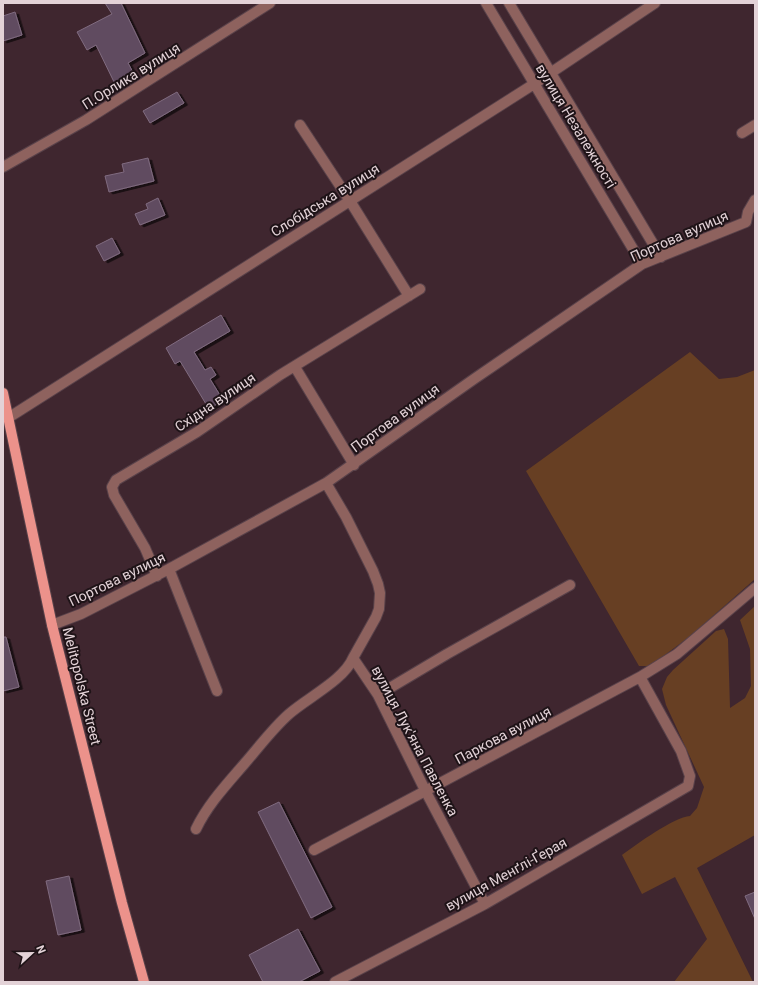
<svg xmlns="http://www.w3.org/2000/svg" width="758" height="985" font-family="Roboto,sans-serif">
<defs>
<filter id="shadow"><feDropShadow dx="3.5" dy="2" stdDeviation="0" flood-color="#0009"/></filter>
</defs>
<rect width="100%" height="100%" fill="#3f262f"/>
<!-- green -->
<path fill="#673f23" d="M690,352L719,379L737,377L755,370V579L689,637L650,666H639L526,471Z
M755,606V835L697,868L753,982H674L707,939L675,877L642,894L622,855C637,844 674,817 690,816L697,808L704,787L666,705L662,689L667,677L673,670L716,631L724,629L728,639L730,708L745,698L751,686L750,649L740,620Z"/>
<!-- building -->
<path fill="#604c60" stroke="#806b80" filter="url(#shadow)" d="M105,3H121L145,53L128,63L135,76L116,86L96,45L87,50L77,32L112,14Z
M15,12L22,35L3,41V16Z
M177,92L184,103L150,123L143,111Z
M148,158L154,181L109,192L105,176L124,172L122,164Z
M158,198L165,215L140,225L135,214L148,209L146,204Z
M112,238L120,253L104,261L96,246Z
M221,315L230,331L194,352L205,370L211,367L216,375L210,379L223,400L209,409L180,361L175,364L166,348Z
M3,637H6L19,687L3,691Z
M279,802L332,907L311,918L258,812Z
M69,876L81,930L58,935L46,881Z
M755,892V919L745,896Z
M298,929L320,971L299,982H263L249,955Z"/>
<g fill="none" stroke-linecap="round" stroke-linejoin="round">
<!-- minor casing -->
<g stroke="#59424a" stroke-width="12">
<path id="minor" d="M486,3L642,264
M509,3L661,257
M300,125L350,201L409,296
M742,133L755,125
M3,167L86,120L270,3
M295,367L354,465
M8,418L534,84L655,3
M326,483L346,517L373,571L378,584L380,593L379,609L376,617L353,658L378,695L426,792L485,904
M169,569L217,691
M157,576L145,548L114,495L112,487L116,480L197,432L280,375L420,289
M52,625L81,614L169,569L326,483L474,379L642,264L746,222L748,212L755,200
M378,695L447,654L570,585
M196,829C208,804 227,784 245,763C259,747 273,728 289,714C307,698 344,680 353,658
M314,850L640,677L677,654L755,588
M335,982L485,904L688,786L690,776L681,751L640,677"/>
</g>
<!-- major casing -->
<g stroke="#59424a" stroke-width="12">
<path id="major" d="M3,393L52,625L122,903L144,982"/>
</g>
<!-- minor -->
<use href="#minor" stroke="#8e625e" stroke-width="10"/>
<!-- major -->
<use href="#major" stroke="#ec928b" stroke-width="10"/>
</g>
<g text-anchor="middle" stroke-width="4" stroke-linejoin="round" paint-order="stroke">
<!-- street labels -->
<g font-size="14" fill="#e3d2d7" stroke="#1e1317">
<text transform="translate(131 76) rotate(-32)" y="5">П.Орлика вулиця</text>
<text transform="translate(576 126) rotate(59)" y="5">вулиця Незалежності</text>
<text transform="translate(325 200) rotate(-32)" y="5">Слобідська вулиця</text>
<text transform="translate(679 236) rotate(-24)" y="5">Портова вулиця</text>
<text transform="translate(215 402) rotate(-34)" y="5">Східна вулиця</text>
<text transform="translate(395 418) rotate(-36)" y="5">Портова вулиця</text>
<text transform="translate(117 579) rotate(-26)" y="5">Портова вулиця</text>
<text transform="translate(82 686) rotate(76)" y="5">Melitopolska Street</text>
<text transform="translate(503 735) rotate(-28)" y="5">Паркова вулиця</text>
<text transform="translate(415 741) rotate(62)" y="5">вулиця Лук'яна Павленка</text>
<text transform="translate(506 874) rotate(-29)" y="5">вулиця Менґлі-Ґерая</text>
</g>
</g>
<!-- border -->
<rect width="758" height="985" fill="none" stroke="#e3d2d7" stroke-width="8"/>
<!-- north arrow -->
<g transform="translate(32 953) rotate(68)" stroke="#1e1317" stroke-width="3" paint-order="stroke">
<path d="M0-3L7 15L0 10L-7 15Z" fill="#e3d2d7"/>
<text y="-6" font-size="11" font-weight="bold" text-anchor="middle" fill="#e3d2d7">N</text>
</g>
</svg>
